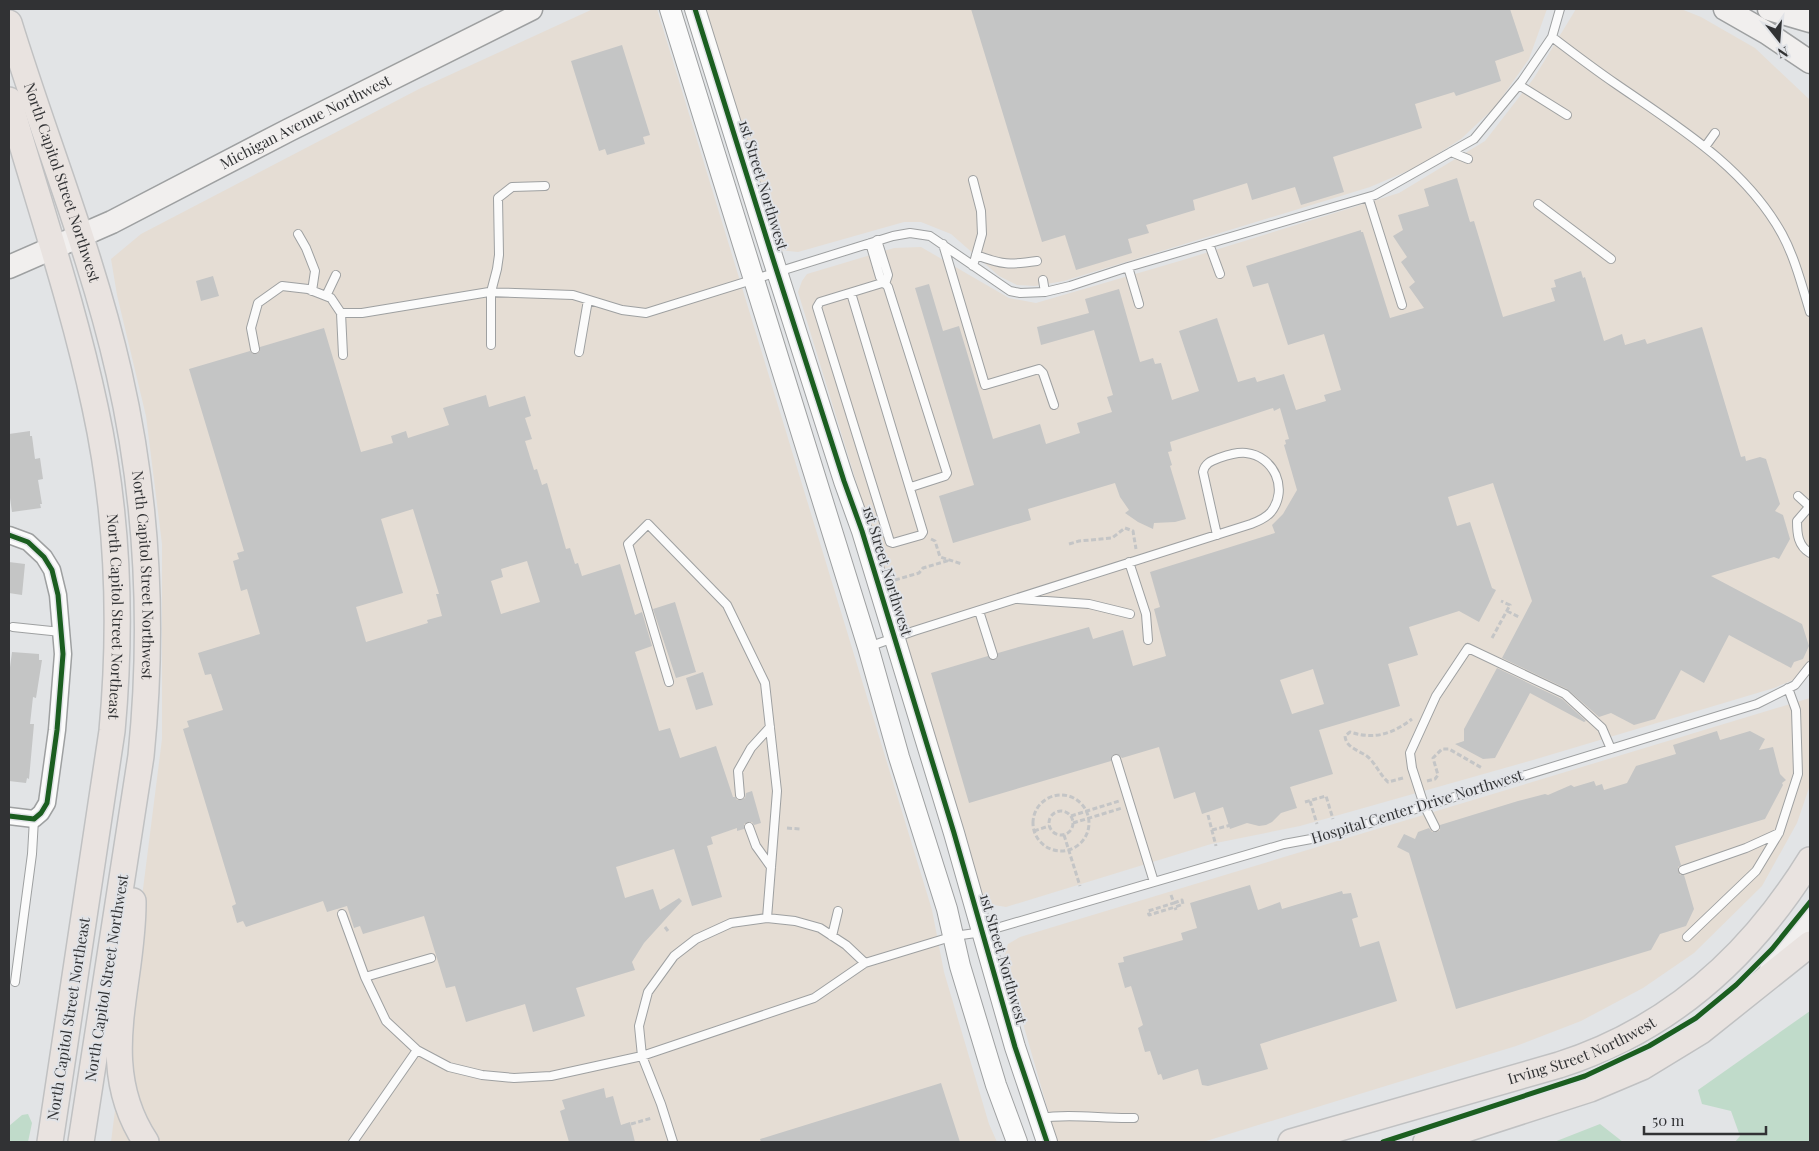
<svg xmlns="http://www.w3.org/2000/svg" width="1819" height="1151" font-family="'Playfair Display',serif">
<rect width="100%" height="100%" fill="#e2e4e6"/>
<!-- medical -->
<path fill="#e5ddd4" d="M593,9H657L932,910L944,972L989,1124L997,1142H111L162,739V544L146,416L117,295L111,259L141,234L419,89Z
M703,9H1547L1529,59L1495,107L1461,139L1417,167L1370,187L1064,281L1035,286L1017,285L999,276L951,234L921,222H904L798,252L778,250Z
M1576,9H1681L1701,17L1755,48L1810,100V673L1774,688L1533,760L1300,826L1211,844L1006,907L994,905L983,896L798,292L802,281L807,274L894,248L921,247L1009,298L1036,303L1183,260L1399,193L1485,141L1534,78Z
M1810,698V785L1797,823L1762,886L1694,953L1643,988L1581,1021L1516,1046L1203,1142H1057L1004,957L1008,944L1020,937Z"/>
<!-- green -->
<path fill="#c0dbca" d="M1810,1011V1142H1735L1740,1136L1731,1111L1702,1104L1698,1090Z
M28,1114L32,1123L28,1142H9V1126L22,1115Z
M1600,1124L1623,1142H1554Z"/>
<!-- building -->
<path fill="#c4c5c5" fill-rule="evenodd" d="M971,9H1510L1524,51L1495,61L1501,81L1456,96L1454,92L1415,104L1422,128L1333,157L1344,192L1301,205L1295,187L1252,200L1247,183L1193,200L1195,210L1146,225L1149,233L1128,239L1132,253L1076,270L1065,235L1042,242Z
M622,45L650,135L643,137L645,144L607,155L605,149L599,151L571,61Z
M1457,178L1470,222L1474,221L1503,317L1555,301L1551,288L1556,287L1554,280L1581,271L1583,278L1585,277L1604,341L1622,334L1625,345L1645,339L1647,344L1702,327L1741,457L1745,456L1746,461L1760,457L1766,459L1780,504L1775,511L1783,515L1790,539L1779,559L1774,557L1711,576L1802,624L1809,646L1803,659L1794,662L1791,668L1729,635L1704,683L1681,670L1655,719L1634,725L1611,713L1599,717L1567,689L1502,658L1532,601L1493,483L1448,497L1457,526L1470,522L1492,588L1496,590L1479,622L1459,611L1409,627L1418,655L1388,664L1400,706L1319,730L1333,774L1290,787L1297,808L1281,813L1272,822L1266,825L1259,826L1247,823L1230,829L1223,807L1202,814L1195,792L1174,799L1159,747L1122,758L1119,755L1115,754L1112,756L1111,761L969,803L931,673L988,656L990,659L994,660L997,658L998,653L1089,627L1093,639L1123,630L1133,666L1166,656L1154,609L1160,607L1150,572L1275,533L1272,525L1283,514L1297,490L1284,445L1286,444L1285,440L1289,439L1280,408L1274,411L1273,408L1170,442L1172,451L1168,452L1172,465L1170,466L1186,519L1175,522L1154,523L1153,529L1138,522L1125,513L1129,510L1120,497L1115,483L1028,509L1031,520L953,543L939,496L974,485L915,288L929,284L943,331L959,326L993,439L1040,424L1046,444L1080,433L1077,423L1112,412L1107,397L1113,395L1094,330L1041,345L1037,327L1089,313L1085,299L1119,289L1140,362L1153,358L1155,364L1161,363L1172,400L1199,391L1179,331L1217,318L1238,382L1255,377L1257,382L1284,374L1296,410L1326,401L1324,395L1341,390L1324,334L1288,345L1268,283L1253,287L1246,266L1361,230V232H1363L1390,318L1424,308L1409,287L1415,282L1401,262L1407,257L1393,236L1403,230L1398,215L1429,206L1424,189ZM1313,669L1324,704L1292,714L1280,680Z
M213,276L219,296L201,301L196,281Z
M324,328L361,452L393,443L391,436L406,431L408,438L449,425L443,408L486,395L489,407L525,396L531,416L525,418L532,439L525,441L534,470L537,469L542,485L547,483L566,549L570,548L575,564L578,563L582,576L620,564L635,615L642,612L652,646L635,652L659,731L670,728L680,758L716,746L733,797H735L737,800H741L745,798L746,793L752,791L761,823L754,825L752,822H748L744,824V829L737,831V828L711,837L713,844L707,846L722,897L692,906L674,849L616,867L625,898L653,889L660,910L679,898L682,901L644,943L632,962L635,970L576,988L585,1016L533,1032L525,1004L466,1022L455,986L446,988L424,916L363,934L360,926L354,928L347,906L327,912L323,901L246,927L243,921L237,923L232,906L236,904L183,729L189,727L187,721L223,710L211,674L205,675L198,653L260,634L247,589L241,591L233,561L239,559L237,553L244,551L189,369L250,351L253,354H257L260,351V347ZM413,509L439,594H436L442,616L427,620L428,623L366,642L356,607L403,593L381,519ZM527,561L540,602L501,614L491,581L503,577L501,569Z
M30,431V436H32L35,459L40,458L43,479L38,480L42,504H40L41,508L12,512L10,498H9V434Z
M9,562L25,564L22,595L9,593Z
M675,602L696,672L676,678L653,609Z
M12,652L39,654V660H42L36,698L33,697L30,724H34L29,779L27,778L26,783L9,781V675Z
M1497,668L1562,699L1586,721L1584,722L1530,693L1495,758L1483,759L1455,744L1464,741V729Z
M703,672L713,705L696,710L686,678Z
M1717,731L1720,740L1750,731L1765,739L1759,750L1773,747L1780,774L1786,780L1782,783L1783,785L1765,819L1675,846L1681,865L1678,867V871L1680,875H1684L1694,909L1686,926L1660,934L1651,950L1456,1009L1409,853L1397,847L1404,834L1415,839L1418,832L1429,828L1432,832H1437L1440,830V825L1518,801L1545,794L1548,795L1571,785L1574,787L1594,781L1596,786L1602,784L1604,790L1627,783L1636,766L1676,754L1673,745Z
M1250,885L1258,910L1280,902L1282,909L1342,891L1343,894L1351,893L1358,917L1352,919L1360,947L1379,941L1397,1001L1260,1044L1268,1069L1208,1086L1202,1085L1198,1069L1163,1080L1161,1074L1158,1075L1150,1051L1145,1052L1138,1028L1143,1025L1131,986L1125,988L1118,963L1124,962L1123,957L1183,940L1181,933L1197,928L1190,903Z
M941,1083L960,1142H761L760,1139Z
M604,1088L606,1098L613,1096L621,1125L630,1122L635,1142H569L560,1111L565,1109L562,1100Z"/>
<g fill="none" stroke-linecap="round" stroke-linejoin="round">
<!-- service casing -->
<g stroke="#9ea0a1" stroke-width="10">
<path id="service" d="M1552,37C1573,53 1594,69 1616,84C1677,126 1745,167 1782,234C1795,258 1802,286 1810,312
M1519,85L1567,115
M1705,147L1715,133
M1451,152L1468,159
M973,180L981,211L982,234L973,266
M1368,197L1402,305
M1538,204L1611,259
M298,234L306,248L315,271L312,291
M877,240L888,275L885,284
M870,243L880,277L888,287L947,473L945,476L911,487
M943,244L985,385L1039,369L1043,373L1054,405
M1209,244L1220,274
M976,255C1003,265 1009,265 1037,261
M1128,267L1139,304
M1043,280L1045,292
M851,293L923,532L921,535L893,543L890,542L817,307L820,302L882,283L885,284
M326,296L336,275
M341,313L343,355
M491,345V292L497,269L499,255L498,198L512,187L545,186
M255,349L251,328L258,303L282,286L308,289L331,298L341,313H362L489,292L573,295L622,310L646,313L893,236L910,233L930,236L1010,291L1020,293L1045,292L1070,286L1128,267L1375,195L1474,139L1522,81L1552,37L1560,9
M579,352L588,300
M1798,496L1809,506
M1810,506L1797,521C1797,534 1798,546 1810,553
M1129,562L1146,614L1148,640
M1018,599L1089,604L1130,614
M979,611L993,655
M13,627L61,632
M868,647L914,631L1251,524C1259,521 1266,518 1271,512C1289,489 1274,456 1246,453C1237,452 1228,455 1219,458C1211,461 1205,463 1203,472L1217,535
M669,682L628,544L648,524L727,605L765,683L777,791L767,918
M1116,759L1154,882
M740,795L738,771L751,748L770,727
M749,827L756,846L771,867
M1435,827L1424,805L1412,768L1410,753L1436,696L1468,648L1565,694L1602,728L1611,749
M1683,870L1746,848L1779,833
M342,914L365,977L386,1021L417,1050L449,1067L482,1075L514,1078L551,1076L642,1056L814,998L865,963L954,936L983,932L1284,844L1322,837L1344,831L1757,704L1795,685L1810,666
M832,936L838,911
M1687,937L1756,871L1779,833L1798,774L1796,710L1788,688
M365,977L431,958
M15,982L32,854L34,819
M1040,1118C1071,1113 1103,1119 1134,1118
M353,1142L417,1050
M673,1142L661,1104L642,1056L639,1026L648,992L674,956L696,939L731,923L767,918L795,921L820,928L846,945L865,963"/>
</g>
<!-- minor casing -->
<g stroke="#9ea0a1" stroke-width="19">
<path id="minor" d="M9,535L28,542L44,557L52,570L58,595L63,654L57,730L47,803L41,813L34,819L9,816"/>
</g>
<!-- tertiary casing -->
<g stroke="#9ea0a1" stroke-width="22">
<path id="tertiary" d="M670,9L868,647L899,757L947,909L960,966L996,1085L1017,1142
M695,9L773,259L844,481L862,531L954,833L1015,1047L1047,1142"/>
</g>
<!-- secondary casing -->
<g stroke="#9ea0a1" stroke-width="25">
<g id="secondary">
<path d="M1725,9L1767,33L1810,62"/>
<path d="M1769,9L1810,21"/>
<path id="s1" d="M9,267L112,222L289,130L531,9"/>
<path d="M1771,969L1810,918"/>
</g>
</g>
<!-- primary casing -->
<g stroke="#c0c1c2" stroke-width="28">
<g id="primary">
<path id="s2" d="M9,23C45,140 92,254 119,373C148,500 154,627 141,756L81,1142"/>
<path id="s3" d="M9,100C38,202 73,303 95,407C118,513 122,623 112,731L50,1142"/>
<path d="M133,901C134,985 94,1064 146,1142"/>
<path id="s4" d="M1291,1142L1559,1065C1669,1030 1750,957 1810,860"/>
<path d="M1426,1142L1590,1089L1642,1067L1701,1031L1810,944"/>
</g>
</g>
<!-- path -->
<path stroke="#c4c5c6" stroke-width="3" stroke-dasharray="5 2.5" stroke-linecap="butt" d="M931,539L935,541L940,557L962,564
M1069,544L1079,541L1112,538L1125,528L1133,531L1136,549
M895,580L919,573L923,568L950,560
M1507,611L1519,617
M1492,638L1510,605L1501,601
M1403,778L1388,782C1380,775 1376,764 1368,757C1359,750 1346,748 1345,736L1350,732C1375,740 1392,734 1412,719
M1427,781L1435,779L1438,775L1433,758L1442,749H1449L1482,768
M1033 823a28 28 0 1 1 56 0a28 28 0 1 1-56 0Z
M1310,801L1317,824
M1305,802L1326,796L1333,819
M1049 823a12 12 0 1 1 24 0a12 12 0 1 1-24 0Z
M1208,815L1216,846
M1071,816L1119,801
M1073,823L1122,808
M787,828L800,829
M1212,830L1231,825
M1034,831L1049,826
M1064,835L1080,886
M1171,895L1174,903L1148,911L1149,915L1175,907L1176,910
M1174,903L1182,900L1183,904L1175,907
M665,927L668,931
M631,1124L652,1118"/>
<!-- service -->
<use href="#service" stroke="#fbfbfb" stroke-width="8"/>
<!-- minor -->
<use href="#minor" stroke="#fbfbfb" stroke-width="16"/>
<!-- tertiary -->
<use href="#tertiary" stroke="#fbfbfb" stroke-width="20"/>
<!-- secondary -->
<use href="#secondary" stroke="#f1efee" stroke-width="22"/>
<!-- primary -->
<use href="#primary" stroke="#e9e3e0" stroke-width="25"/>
<!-- cycleway casing -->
<g stroke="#e1e3e7" stroke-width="8">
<path id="cycleway" d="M695,9L773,259L844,481L862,531L954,833L1015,1047L1047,1142
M9,535L28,542L44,557L52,570L58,595L63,654L57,730L47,803L41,813L34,819L9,816
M1383,1142L1585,1076L1649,1046L1696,1018L1736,985L1772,949L1810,902"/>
</g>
<!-- cycleway -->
<use href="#cycleway" stroke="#1b5e20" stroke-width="5"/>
</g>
<g text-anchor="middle" stroke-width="4" stroke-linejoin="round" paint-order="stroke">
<!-- street labels -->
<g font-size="15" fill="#313234" stroke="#e1e3e7">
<text dy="5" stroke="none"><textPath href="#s1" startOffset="330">Michigan Avenue Northwest</textPath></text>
<text dy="5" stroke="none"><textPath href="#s2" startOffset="168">North Capitol Street Northwest</textPath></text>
<text transform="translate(763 185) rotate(73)" y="5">1st Street Northwest</text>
<text transform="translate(887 571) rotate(73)" y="5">1st Street Northwest</text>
<text dy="5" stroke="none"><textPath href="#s2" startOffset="571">North Capitol Street Northwest</textPath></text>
<text dy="5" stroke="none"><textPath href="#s3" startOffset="530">North Capitol Street Northeast</textPath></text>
<text transform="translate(1417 807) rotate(-17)" y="5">Hospital Center Drive Northwest</text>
<text transform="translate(1003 959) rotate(74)" y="5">1st Street Northwest</text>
<text transform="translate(107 978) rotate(-81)" y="5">North Capitol Street Northwest</text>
<text transform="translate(69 1019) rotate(-81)" y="5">North Capitol Street Northeast</text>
<text dy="5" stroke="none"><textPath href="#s4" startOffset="305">Irving Street Northwest</textPath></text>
</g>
</g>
<!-- border -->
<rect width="1819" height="1151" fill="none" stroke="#313234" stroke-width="20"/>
<!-- north arrow -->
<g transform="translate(1779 40) rotate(163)" stroke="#e1e3e7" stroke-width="4" paint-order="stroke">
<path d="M0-4L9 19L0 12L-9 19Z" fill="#313234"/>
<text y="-8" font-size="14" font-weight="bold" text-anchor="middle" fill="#313234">N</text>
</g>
<!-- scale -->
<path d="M1644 1126v8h122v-8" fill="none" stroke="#313234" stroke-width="2.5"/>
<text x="1652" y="1126" font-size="15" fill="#313234" stroke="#e1e3e7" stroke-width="4" paint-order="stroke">50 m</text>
</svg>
